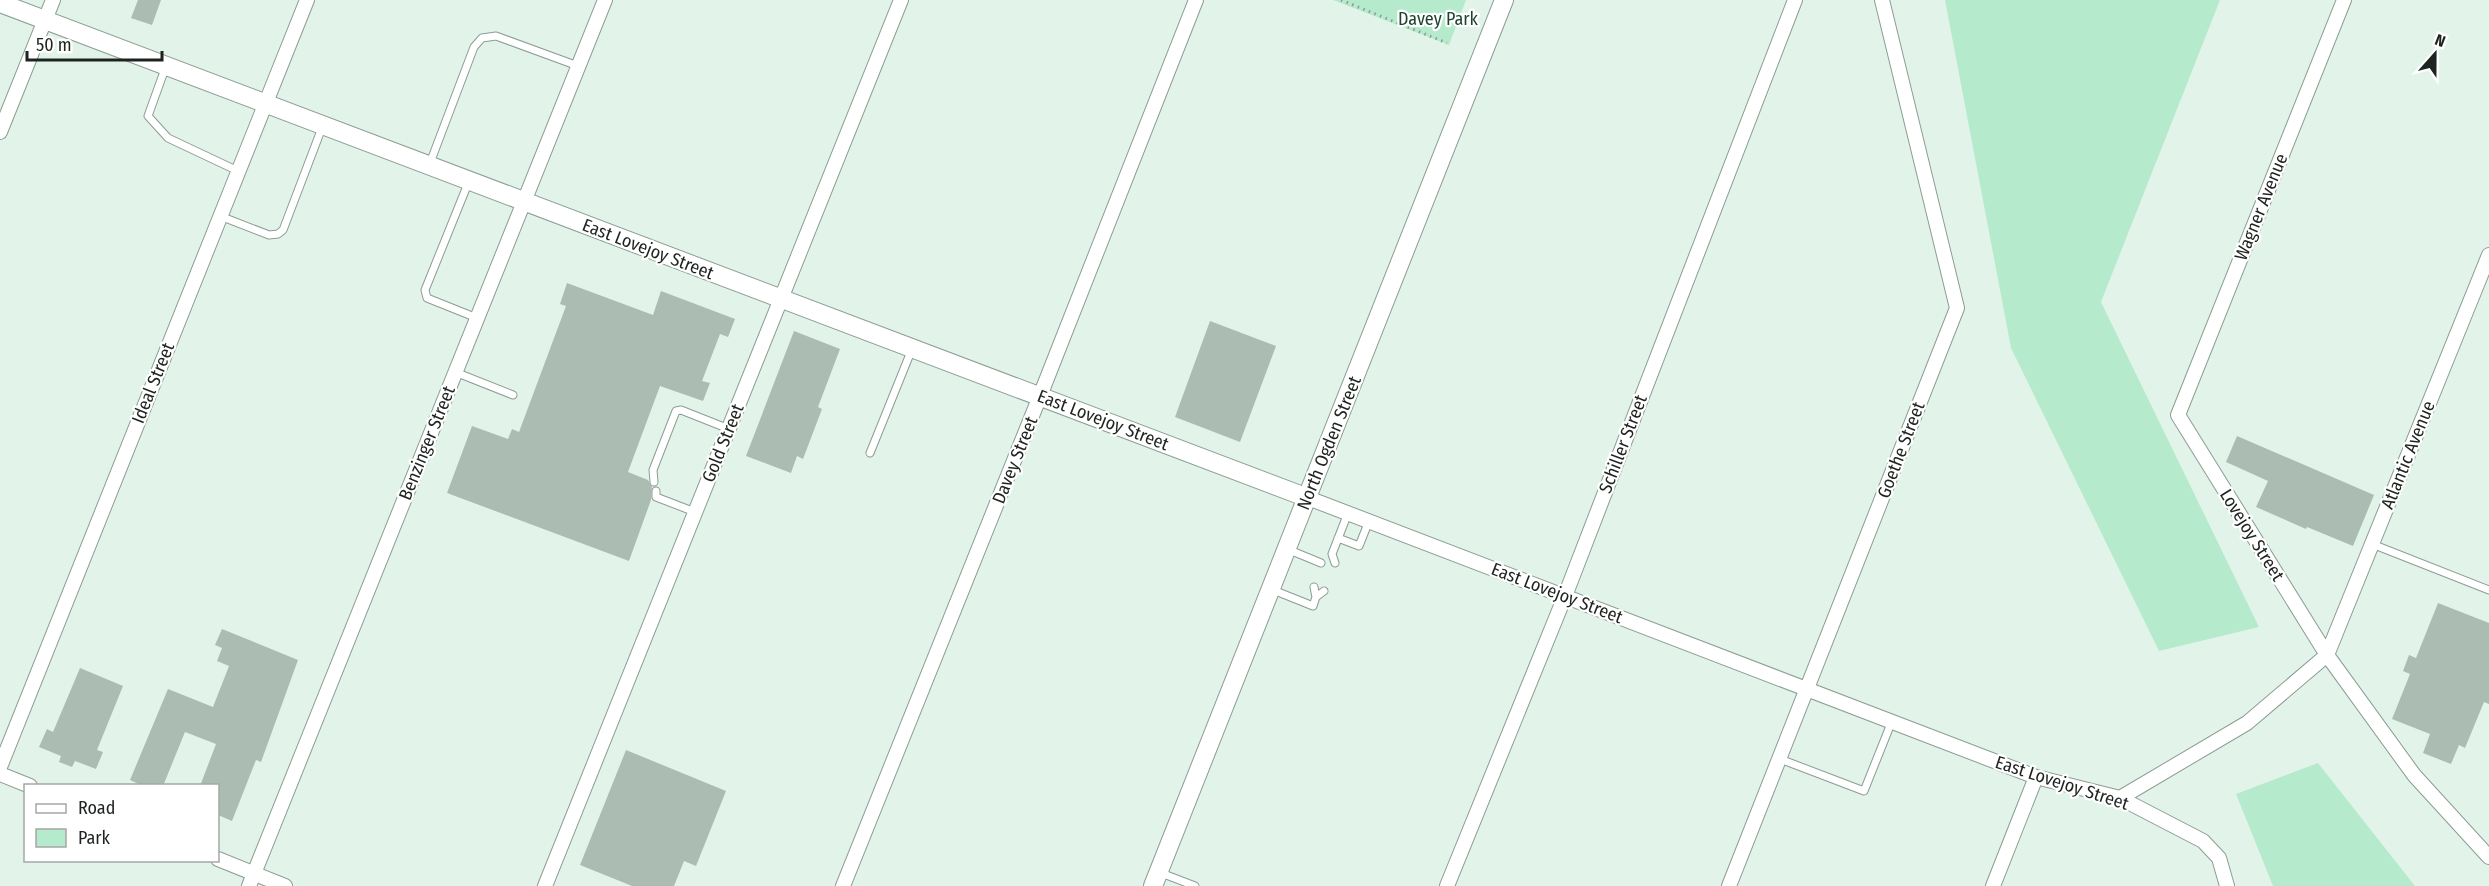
<svg xmlns="http://www.w3.org/2000/svg" width="2489" height="886" font-family="'Fira Sans Condensed',sans-serif">
<rect width="100%" height="100%" fill="#e2f4e9"/>
<!-- green -->
<path fill="#b6eacc" d="M1333,0H1466L1449,45Z
M1945,0H2220L2101,302L2259,627L2159,651L2011,348Z
M2318,763L2415,886H2273L2236,794Z"/>
<!-- building -->
<path fill="#abbdb2" d="M138,0H161L152,25L131,18Z
M567,283L653,315L661,291L735,319L728,337L720,334L702,381L710,383L703,401L660,386L628,472L648,480L652,487L651,500L629,561L447,493L472,426L508,439L512,429L519,432L566,306L560,304Z
M1210,321L1276,346L1240,442L1175,417Z
M794,331L840,349L818,407L822,409L803,459L797,456L791,473L746,456Z
M2237,436L2374,495L2353,546L2307,527L2306,529L2256,507L2268,481L2226,462Z
M2438,603L2489,623V704L2484,702L2465,748L2459,745L2451,764L2423,753L2430,734L2392,719L2410,674L2403,671L2409,655L2416,658Z
M222,629L298,660L261,762L256,760L232,821L218,815V786H200L216,744L185,732L163,786H143L130,780L168,689L213,707L229,666L217,661L222,648L215,645Z
M80,668L123,686L97,750L103,752L96,769L75,761L72,767L59,762L61,756L39,747L47,729L53,732Z
M626,750L726,791L696,866L684,861L674,886H632L580,865Z"/>
<g fill="none" stroke-linecap="round" stroke-linejoin="round">
<!-- service casing -->
<g stroke="#8c9d93" stroke-width="9">
<path id="service" d="M166,66L148,116L168,138L238,171
M430,163L474,47L482,38L496,36L578,66
M469,181L425,290L427,298L477,318
M220,216L269,235L278,234L283,230L323,125
M455,372L513,395
M870,453L912,349
M654,482L653,470L676,411L681,410L729,429
M656,491V497L695,512
M1338,538L1359,546L1369,521
M2372,544L2489,590
M1287,549L1321,563
M1335,563L1332,554L1348,513
M1314,587L1316,597
M1273,590L1313,606L1316,597L1324,591
M1780,759L1864,791L1892,721
M1161,873L1195,886"/>
</g>
<!-- minor casing -->
<g stroke="#8c9d93" stroke-width="16">
<path id="minor" d="M2344,0L2178,415L2327,655L2414,775L2489,857
M0,132L53,0
M1308,498L2036,777L2120,798L2203,841L2219,858L2227,886
M0,767L307,0
M0,774L30,786
M2120,798L2247,723L2327,655L2489,255
M218,859L285,886
M249,886L605,0
M545,886L901,0
M843,886L1040,396L1196,0
M1447,886L1565,596L1795,0
M1729,886L1957,308L1882,0
M1993,886L2036,777"/>
</g>
<!-- tertiary casing -->
<g stroke="#8c9d93" stroke-width="20">
<path id="tertiary" d="M0,3L1308,498
M1153,886L1504,0"/>
</g>
<!-- path -->
<path stroke="#8e9b93" stroke-width="3" stroke-dasharray="1.5 4.5" stroke-linecap="butt" d="M1341,0L1447,43"/>
<!-- service -->
<use href="#service" stroke="#fff" stroke-width="7"/>
<!-- minor -->
<use href="#minor" stroke="#fff" stroke-width="14"/>
<!-- tertiary -->
<use href="#tertiary" stroke="#fff" stroke-width="18"/>
</g>
<g text-anchor="middle" stroke-width="4.5" stroke-linejoin="round" paint-order="stroke">
<!-- park labels -->
<g font-size="18" fill="#1d4330" stroke="#fff">
<text x="1438" y="25">Davey Park</text>
</g>
<!-- street labels -->
<g font-size="18" fill="#1d231f" stroke="#fff">
<text transform="translate(2261 207) rotate(-68)" y="6">Wagner Avenue</text>
<text transform="translate(648 249) rotate(21)" y="6">East Lovejoy Street</text>
<text transform="translate(153 383) rotate(-68)" y="6">Ideal Street</text>
<text transform="translate(1103 420) rotate(21)" y="6">East Lovejoy Street</text>
<text transform="translate(427 443) rotate(-68)" y="6">Benzinger Street</text>
<text transform="translate(723 443) rotate(-68)" y="6">Gold Street</text>
<text transform="translate(1329 443) rotate(-68)" y="6">North Ogden Street</text>
<text transform="translate(1623 444) rotate(-69)" y="6">Schiller Street</text>
<text transform="translate(1901 450) rotate(-69)" y="6">Goethe Street</text>
<text transform="translate(2408 455) rotate(-68)" y="6">Atlantic Avenue</text>
<text transform="translate(1015 460) rotate(-68)" y="6">Davey Street</text>
<text transform="translate(2252 535) rotate(58)" y="6">Lovejoy Street</text>
<text transform="translate(1557 593) rotate(21)" y="6">East Lovejoy Street</text>
<text transform="translate(2062 783) rotate(18)" y="6">East Lovejoy Street</text>
</g>
</g>
<!-- legend -->
<rect x="24" y="784" width="195" height="78" fill="#ffffff" stroke="#a5a7a5" stroke-width="1.5"/>
<rect x="36" y="804" width="30" height="9" fill="#ffffff" stroke="#a5a7a5" stroke-width="1.5"/>
<text x="78" y="814" font-size="18" fill="#1d231f">Road</text>
<rect x="36" y="829" width="30" height="18" fill="#b6eacc" stroke="#a5a7a5" stroke-width="1.5"/>
<text x="78" y="844" font-size="18" fill="#1d231f">Park</text>
<!-- north arrow -->
<g transform="translate(2435 54) rotate(21)" stroke="#ffffff" stroke-width="4.5" paint-order="stroke">
<path d="M0-4.5L10 22L0 15L-10 22Z" fill="#1d231f"/>
<text y="-9" font-size="16" font-weight="bold" text-anchor="middle" fill="#1d231f">N</text>
</g>
<!-- scale -->
<path d="M27 51v9h135v-9" fill="none" stroke="#1d231f" stroke-width="3"/>
<text x="36" y="51" font-size="18" fill="#1d231f" stroke="#ffffff" stroke-width="4.5" paint-order="stroke">50 m</text>
</svg>
